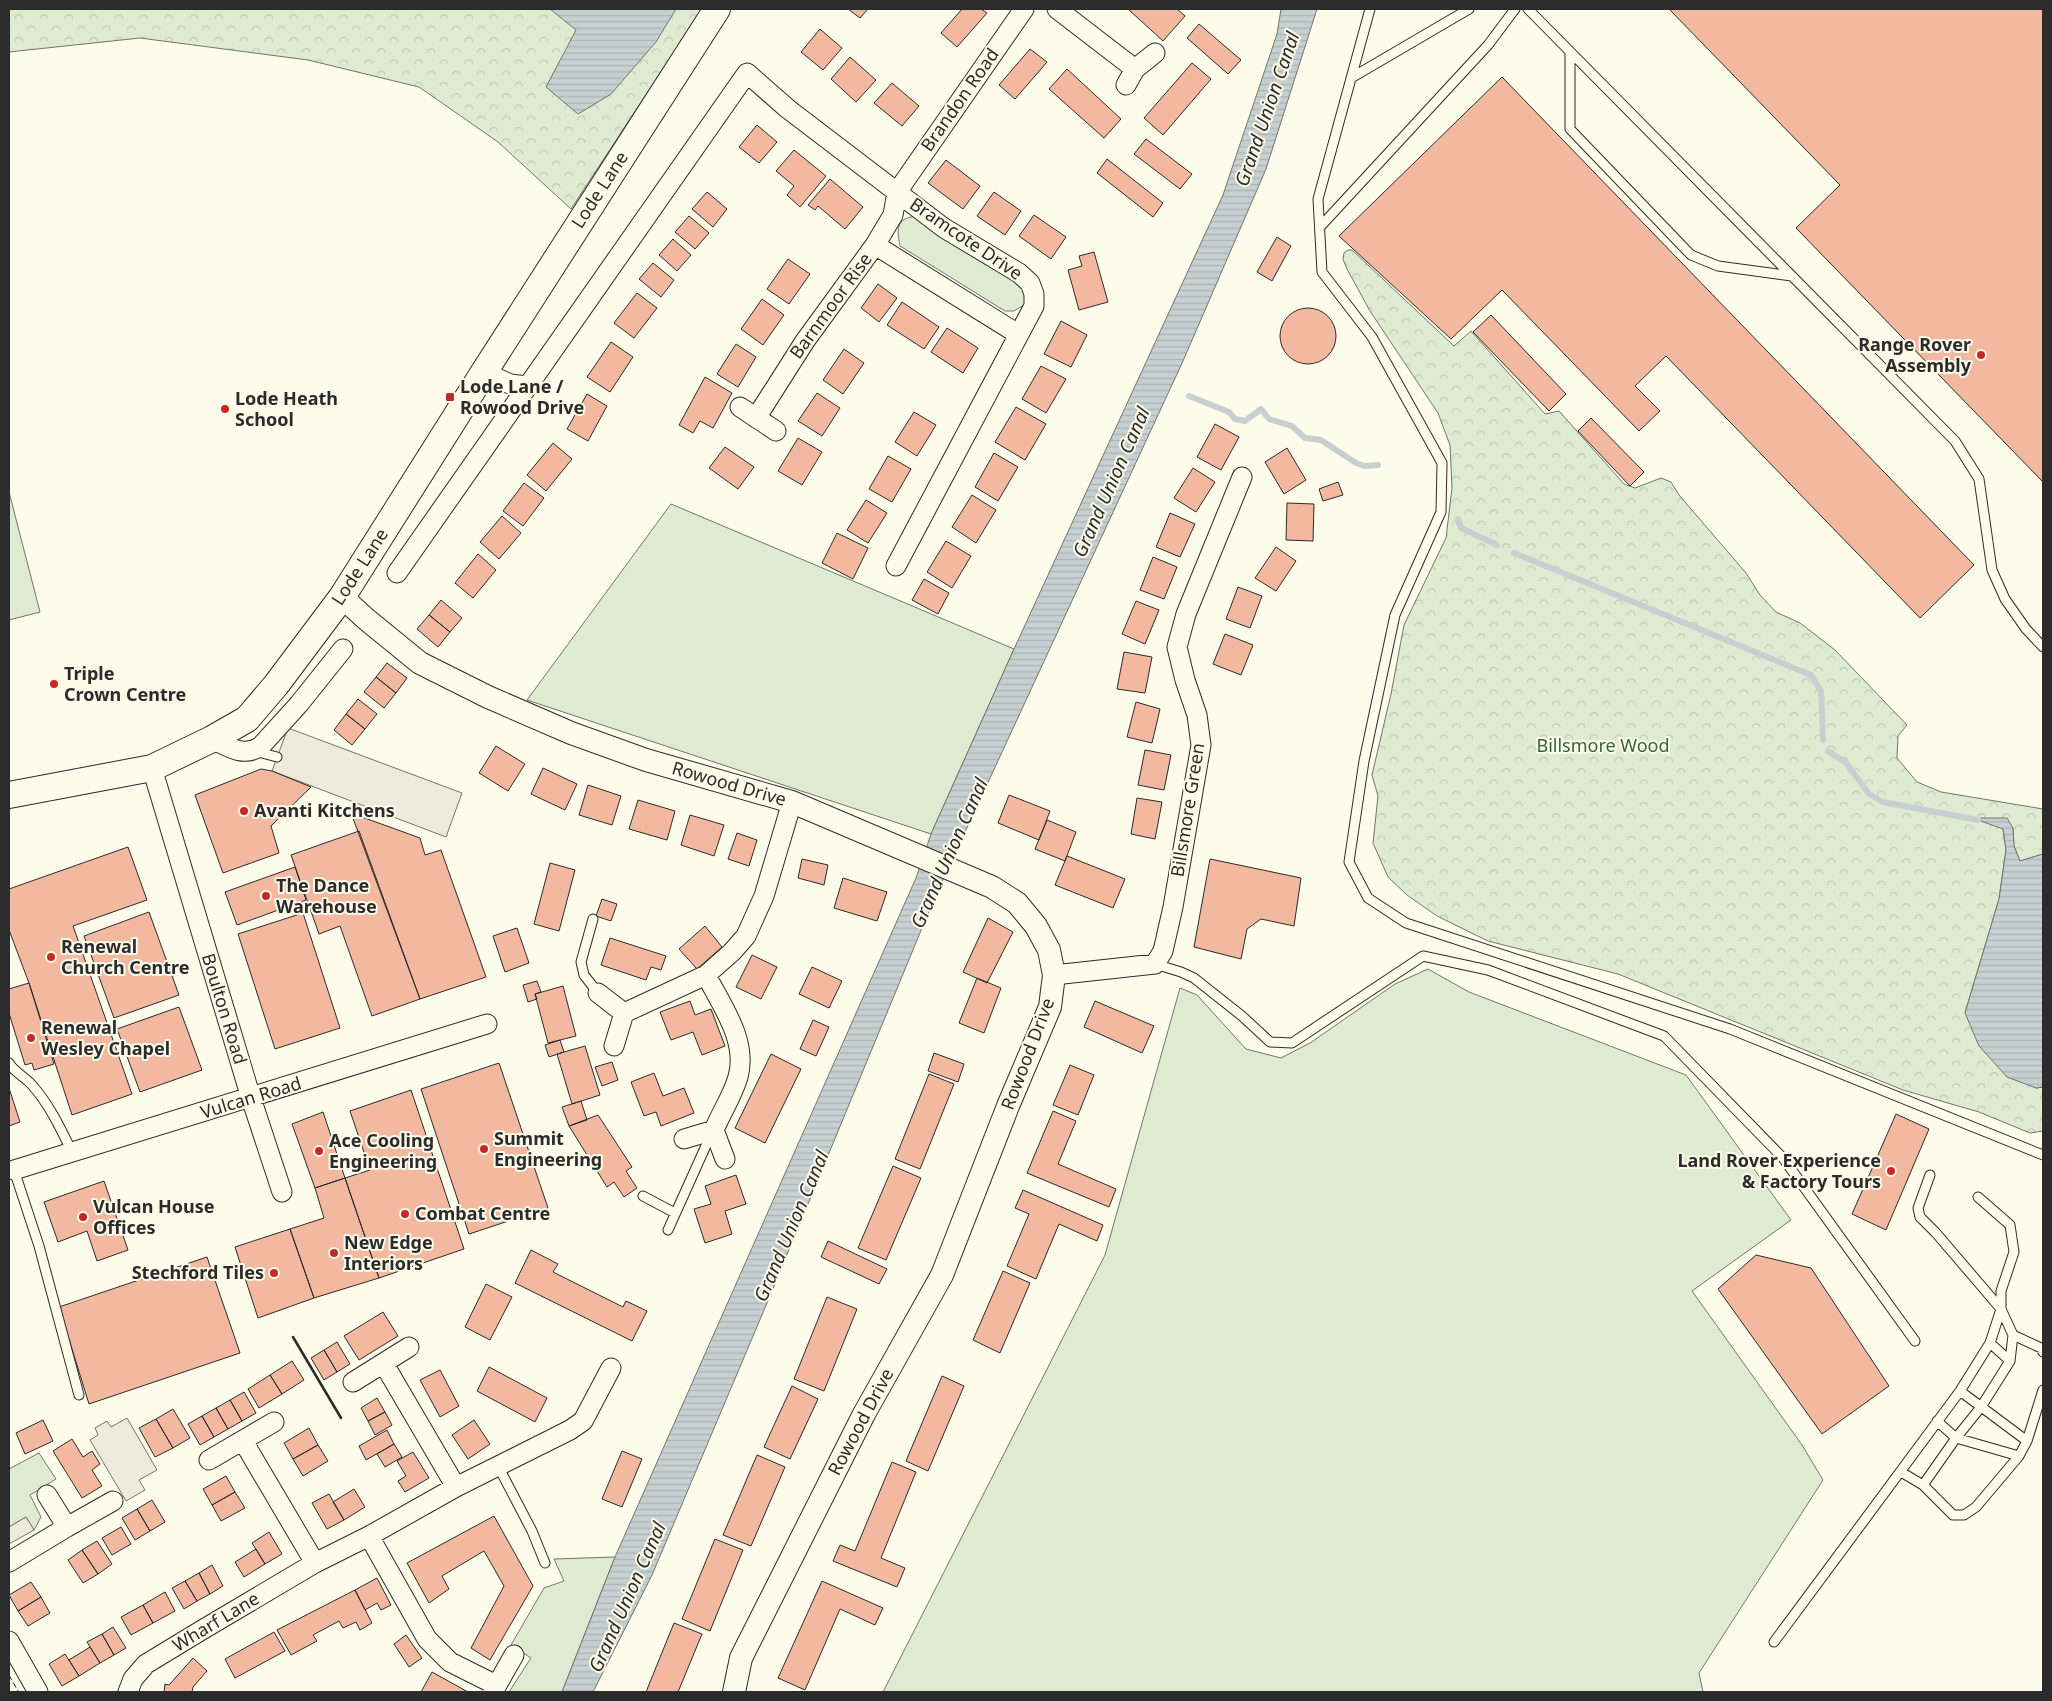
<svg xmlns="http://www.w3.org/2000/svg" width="2052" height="1701" font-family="'Noto Sans',sans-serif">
<defs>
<pattern id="forest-crowns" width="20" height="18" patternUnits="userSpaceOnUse" patternTransform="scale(1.25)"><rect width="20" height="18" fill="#deebd1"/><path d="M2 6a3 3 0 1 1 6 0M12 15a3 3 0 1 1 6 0" fill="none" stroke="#bfcab4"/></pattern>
<pattern id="water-rules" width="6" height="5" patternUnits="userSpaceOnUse" patternTransform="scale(1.25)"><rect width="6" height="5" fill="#c7d0d0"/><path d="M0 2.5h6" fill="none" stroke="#abb3b3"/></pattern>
</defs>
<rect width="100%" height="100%" fill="#fdfbea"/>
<!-- green -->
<path fill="#deebd1" stroke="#74746e" d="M919,216L1021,283L1026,294L1024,305L1014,311H1005L900,246C896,227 897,217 919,216Z
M9,492L40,612L9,620Z
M671,504L1014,649L931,834L527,700Z
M1428,969L1469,992L1686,1075L1791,1220L1692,1291L1802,1445L1823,1480L1699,1673L1703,1692H883L1105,1255L1180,988L1197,995L1246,1049L1281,1058L1310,1043L1395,984Z
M39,1453L56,1479L30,1495L41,1517L34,1530L26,1517L9,1527V1469Z
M615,1557L562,1692H509L531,1658L511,1645L544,1588L564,1581L554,1559Z"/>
<!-- forest -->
<path fill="url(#forest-crowns)" stroke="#74746e" d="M9,9H702L571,209L498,142L419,87L308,60L140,38L9,52Z
M1348,250H1352L1454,346L1471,331L1545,414L1559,411L1624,484L1635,488L1661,478L1671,482L1679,495L1746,573L1760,595L1776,612L1800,623L1835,650L1907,725L1898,736L1897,758L1917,782L1941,792L2043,809V854L2020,861L2014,846L2013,828L2003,829L2006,850L1999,899L1965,1013L2036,1088L2043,1087V1131L2030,1133L1979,1112L1903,1090L1618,974L1488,941L1437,916L1407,895L1388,877L1373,843L1378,796L1372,775L1391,694L1404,625L1446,538L1452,488L1450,445L1438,413L1370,311L1347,269L1343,259L1344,253Z"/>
<!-- parking -->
<path fill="#eceadb" stroke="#74746e" d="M288,728L462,793L446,837L272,771Z
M127,1418L157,1470L139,1480L145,1490L126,1501L90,1440L98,1435L95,1428L107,1421L111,1427Z
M26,1517L34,1530L9,1544V1527Z"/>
<!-- water -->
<path fill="url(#water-rules)" stroke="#74746e" d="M550,9H676L656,42L611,94L578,114L546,87L576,30Z
M1281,9H1317L1266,169L1183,361L934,899L767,1303L652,1575L593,1692H562L615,1557L916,878L931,834L1014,649L1223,195L1277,34Z
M1980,818H2007L2013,828L2014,846L2020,861L2043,854V1087L2036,1088L2007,1077L1979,1046L1965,1013L1999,899L2006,850L2003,829L1978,820Z"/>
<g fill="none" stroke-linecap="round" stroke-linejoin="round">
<!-- stream -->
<path stroke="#c7d0d0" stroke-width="6" d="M1189,396L1229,412L1235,419L1245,421L1261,409L1269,419L1292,426L1305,438L1321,440L1356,463L1365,466L1378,465
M1458,519L1461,528L1497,545
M1514,553L1811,675L1821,691L1823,740
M1828,751L1846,763L1869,794L1883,802L1978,820"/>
</g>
<!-- building -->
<path fill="#f2b8a0" stroke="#2b2b2b" d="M848,9H868L860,18Z
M962,9H981L987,13L957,47L941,33Z
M1128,9H1177L1185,16L1163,41Z
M1669,9H2043V482L1796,228L1840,185Z
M1199,24L1241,60L1228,74L1187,38Z
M820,29L842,48L823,70L801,52Z
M1030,49L1047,62L1015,99L999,85Z
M850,57L876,80L856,102L831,79Z
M1192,63L1211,79L1163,135L1144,118Z
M1067,69L1121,119L1104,138L1049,89Z
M1502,77L1974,565L1920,618L1666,356L1635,386L1660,411L1639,431L1502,290L1451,339L1339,236Z
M892,83L919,106L902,126L874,103Z
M757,125L777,142L759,163L739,147Z
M1146,139L1192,174L1180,189L1134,154Z
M794,150L826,176L800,207L787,195L794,186L776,171Z
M1107,159L1163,203L1153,217L1097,173Z
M946,160L980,186L963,209L928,183Z
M830,179L863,207L845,229L818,206L815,210L808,205Z
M707,192L727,209L713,227L692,209Z
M994,192L1021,211L1005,235L977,216Z
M1034,215L1066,237L1051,259L1019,236Z
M689,216L709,233L695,249L675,232Z
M1277,237L1291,246L1272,281L1257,272Z
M673,239L691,255L677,271L659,255Z
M1094,252L1108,302L1079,310L1068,270L1082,266L1079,256Z
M788,259L810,274L789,304L767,289Z
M653,263L674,280L661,297L639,279Z
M878,284L897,298L879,322L861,308Z
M637,293L657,308L634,338L614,323Z
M762,299L784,315L763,345L741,329Z
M902,302L939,327L924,349L887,325Z
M1280 336a28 28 0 1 1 56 0a28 28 0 1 1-56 0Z
M1491,315L1566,394L1549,411L1473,332Z
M1061,321L1087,335L1071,367L1044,354Z
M947,328L978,348L963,373L931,352Z
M611,342L633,357L610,392L587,377Z
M736,344L756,357L738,387L717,374Z
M844,349L864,363L843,394L823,380Z
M1041,366L1066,379L1046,413L1022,399Z
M705,377L732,393L713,428L700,421L693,433L679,425Z
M817,393L840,408L822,436L798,421Z
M587,394L607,406L588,441L567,429Z
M1016,407L1046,424L1025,460L995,442Z
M914,412L936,425L917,456L895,442Z
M1591,418L1644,472L1630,486L1578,431Z
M1215,424L1239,437L1221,470L1197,457Z
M798,438L822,452L802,485L778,471Z
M553,443L572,459L546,491L527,475Z
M725,447L754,467L738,489L709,468Z
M1287,448L1306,480L1284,494L1265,462Z
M994,453L1018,467L998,501L975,487Z
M888,456L911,469L892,502L869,489Z
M1193,468L1215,482L1196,512L1174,498Z
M1338,482L1343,495L1323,501L1319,489Z
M524,483L544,498L523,526L503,511Z
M972,495L996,510L976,543L952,527Z
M866,500L887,513L868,543L847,530Z
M1287,503L1314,504L1313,541L1286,540Z
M1170,513L1195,524L1180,557L1156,547Z
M502,516L521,533L499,559L480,542Z
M837,533L868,548L853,579L822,563Z
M946,541L971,556L952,588L927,572Z
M1276,547L1296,561L1276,591L1255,578Z
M478,554L496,570L473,598L455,583Z
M1153,557L1177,567L1164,599L1140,590Z
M924,579L949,593L938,614L912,600Z
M1238,587L1262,596L1250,628L1226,619Z
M441,600L462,618L450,632L429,615Z
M1136,601L1159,610L1145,644L1122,634Z
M429,615L450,632L438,647L417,629Z
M1225,634L1253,645L1241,675L1213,664Z
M1124,652L1152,657L1145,693L1117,689Z
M387,663L407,678L396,693L376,677Z
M376,677L396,693L384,708L364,692Z
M358,699L377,714L365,729L346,714Z
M1136,702L1160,709L1152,743L1127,737Z
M346,714L365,729L352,745L334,730Z
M496,746L525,764L508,791L479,773Z
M1145,750L1171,755L1164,790L1138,785Z
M543,768L577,784L565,810L531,794Z
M261,769L272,771L311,787L271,826L279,853L223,873L195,795Z
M588,785L621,796L612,825L579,815Z
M1009,795L1050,811L1039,840L998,823Z
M1137,798L1162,802L1155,839L1131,834Z
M638,800L675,811L667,840L629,829Z
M351,813L420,838L425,855L441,850L486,977L420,999Z
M690,815L724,825L714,856L681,845Z
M1047,820L1076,832L1065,861L1035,849Z
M359,831L420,999L372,1016L340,926L319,934L291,855Z
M737,833L757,840L749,866L728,859Z
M128,847L147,900L73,926L132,1094L72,1115L29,983L9,930V889Z
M1067,856L1125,879L1113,908L1055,885Z
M802,859L828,865L824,885L798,878Z
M1210,859L1301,878L1294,926L1261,919L1247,929L1241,959L1194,947Z
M550,863L575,870L559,931L534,924Z
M295,867L306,900L237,925L225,892Z
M843,878L887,892L877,921L834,908Z
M602,899L617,904L611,921L596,916Z
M149,912L179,995L114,1018L84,936Z
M303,913L340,1028L275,1049L238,934Z
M988,918L1013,932L987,983L963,972Z
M705,926L722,947L697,969L679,949Z
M517,928L529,963L505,972L493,936Z
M610,938L666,956L661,970L651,967L646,980L601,965Z
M752,955L777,967L761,999L736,987Z
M812,967L842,981L829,1008L799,994Z
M977,978L1001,988L984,1033L959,1023Z
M537,981L541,992L535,994L537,999L528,1002L523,985Z
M29,983L54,1064L34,1070L32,1063L25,1065L9,1013V989Z
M563,986L576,1036L548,1043L535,994Z
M690,1001L695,1015L711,1009L725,1046L702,1055L693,1032L671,1040L660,1012Z
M1095,1001L1154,1026L1142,1053L1084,1027Z
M179,1007L202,1070L140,1092L117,1029Z
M813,1020L829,1027L816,1056L800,1049Z
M560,1040L564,1052L549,1057L545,1045Z
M585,1046L600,1095L572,1104L557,1054Z
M934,1053L964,1064L958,1082L928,1071Z
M771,1054L801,1069L765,1143L735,1128Z
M612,1062L618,1080L602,1086L595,1067Z
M499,1063L548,1208L469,1234L421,1089Z
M1070,1065L1094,1075L1078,1115L1053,1105Z
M654,1073L663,1096L684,1088L694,1113L661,1126L656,1112L644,1116L631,1082Z
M929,1074L954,1084L920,1169L895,1159Z
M9,1088L20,1122L9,1126Z
M411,1090L464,1249L379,1278L345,1178L370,1170L350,1111Z
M581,1101L587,1120L569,1126L562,1107Z
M1053,1111L1076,1121L1058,1164L1116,1189L1109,1207L1027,1173Z
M323,1112L345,1178L315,1188L292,1124Z
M1896,1114L1929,1129L1886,1230L1852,1214Z
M598,1115L632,1167L626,1171L637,1188L624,1197L614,1182L607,1187L569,1126Z
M893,1166L921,1178L886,1260L858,1248Z
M736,1175L746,1204L725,1211L732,1234L705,1243L694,1209L711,1204L705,1186Z
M345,1178L379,1278L314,1298L290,1229L324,1218L315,1188Z
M104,1181L128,1250L97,1261L87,1231L58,1242L44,1202Z
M1023,1190L1103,1225L1097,1241L1059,1224L1036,1279L1007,1266L1029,1214L1015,1208Z
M290,1229L314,1298L258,1318L235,1247Z
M828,1241L887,1269L879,1284L821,1257Z
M531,1250L558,1264L553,1272L623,1307L626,1301L647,1311L632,1341L515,1283Z
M1756,1255L1811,1268L1889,1386L1822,1434L1718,1289Z
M207,1257L240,1353L89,1404L59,1307Z
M1003,1271L1030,1283L1000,1353L973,1340Z
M486,1284L512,1297L490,1340L465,1327Z
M827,1297L857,1309L824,1391L794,1379Z
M383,1312L398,1336L359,1360L344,1336Z
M337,1342L350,1364L337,1372L324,1350Z
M324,1350L337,1372L324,1380L311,1358Z
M292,1361L304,1380L282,1394L270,1375Z
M489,1367L547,1398L535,1422L477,1391Z
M440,1370L459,1406L440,1417L420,1380Z
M270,1375L282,1394L259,1408L248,1389Z
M942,1376L964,1386L928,1471L906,1461Z
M792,1386L818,1399L790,1459L764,1447Z
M244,1392L256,1413L242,1421L230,1400Z
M377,1398L385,1412L368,1421L361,1408Z
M230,1400L242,1421L228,1429L216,1408Z
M216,1408L228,1429L214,1437L202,1416Z
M173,1409L190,1438L173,1448L156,1419Z
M385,1412L392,1425L375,1435L368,1421Z
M202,1416L214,1437L200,1445L188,1424Z
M156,1419L173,1448L155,1457L139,1428Z
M43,1420L53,1441L25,1454L16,1433Z
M474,1420L490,1444L468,1459L452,1435Z
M309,1428L318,1445L293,1459L284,1443Z
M387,1430L394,1444L366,1460L359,1446Z
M72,1439L83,1457L92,1451L100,1464L92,1470L102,1486L82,1498L53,1451Z
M394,1444L402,1457L385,1467L377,1454Z
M318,1445L328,1461L303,1476L293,1459Z
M622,1451L642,1459L622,1507L602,1499Z
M413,1452L429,1478L405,1492L398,1481L406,1476L397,1461Z
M757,1455L785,1467L751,1546L723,1535Z
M892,1462L916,1472L881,1558L905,1568L897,1587L833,1561L840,1545L855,1551Z
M226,1476L235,1492L212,1505L203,1489Z
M354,1489L365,1507L344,1520L333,1502Z
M235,1492L245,1508L221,1521L212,1505Z
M329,1494L344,1520L327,1529L312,1503Z
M152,1500L165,1522L150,1531L137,1509Z
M137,1509L150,1531L135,1540L122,1518Z
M494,1516L533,1586L490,1660L471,1648L504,1586L484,1551L442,1576L449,1589L429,1603L407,1563Z
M121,1527L131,1544L112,1555L102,1538Z
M269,1532L282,1554L265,1564L252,1543Z
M715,1539L743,1550L710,1631L682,1619Z
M97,1541L112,1564L98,1574L82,1550Z
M256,1549L265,1564L244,1577L235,1562Z
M82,1550L98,1574L83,1583L68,1560Z
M212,1565L223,1586L210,1594L199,1573Z
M199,1573L210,1594L197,1601L185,1581Z
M377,1578L391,1605L381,1610L377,1603L365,1610L355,1590Z
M185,1581L197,1601L184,1609L172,1588Z
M822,1581L883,1608L875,1625L840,1609L805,1690L778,1678Z
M31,1582L41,1597L18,1611L9,1595Z
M355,1590L372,1623L360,1630L356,1622L343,1628L339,1621L313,1635L317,1641L291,1655L277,1630Z
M165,1592L175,1611L153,1623L143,1605Z
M41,1597L50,1613L28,1626L18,1611Z
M143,1605L153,1623L131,1635L121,1617Z
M674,1623L702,1634L678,1692H646Z
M113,1627L126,1648L114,1655L102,1634Z
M274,1632L285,1651L235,1678L225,1659Z
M102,1634L114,1655L100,1663L87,1642Z
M406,1635L422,1658L409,1667L394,1644Z
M90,1647L100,1663L79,1676L69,1660Z
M65,1654L79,1676L62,1686L49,1664Z
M193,1658L207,1671L193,1687L192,1692H164L165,1684L169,1685Z
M432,1672L468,1692H421Z"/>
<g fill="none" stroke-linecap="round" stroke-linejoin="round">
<!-- service casing -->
<g stroke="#2b2b2b" stroke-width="11">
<path id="service" d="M1370,9L1318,199L1322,272L1372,337L1442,463L1441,512L1395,615L1364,761L1349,862L1368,898L1406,923L1730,1029L2043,1155
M1528,9L1955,441L1979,479L1992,570L2005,599L2026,629L2043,647
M1570,53V129L1691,255L1718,266L1792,276
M1351,78L1469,9
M1320,227L1488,45L1515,9
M255,751L277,757
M593,919L581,962L584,975L598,993
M1155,964L1181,972L1194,978L1242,1016L1270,1042L1292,1043L1423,956L1488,970L1664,1036L1783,1158L1915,1341
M9,1063C14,1072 25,1077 32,1085C49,1104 61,1129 72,1152
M14,1170L39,1246L79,1395
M643,1196L675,1213
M1978,1197L2010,1225L2014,1252L2001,1291V1309L2013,1335L2010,1361L1981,1407L1956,1438L1923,1485L1953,1515H1964L1976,1507L2019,1456L2027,1441L2043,1390
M668,1230L713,1130
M2013,1335L2041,1348L2043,1352
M1990,1343L2010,1361
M1960,1391L2027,1441
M1937,1421L1956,1438L2019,1456
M498,1466L532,1531L545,1563
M1901,1472L1923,1485
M1774,1642L1960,1391L1990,1343L2001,1309L1936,1233L1920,1217L1918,1208L1930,1175"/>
</g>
<!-- minor casing -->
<g stroke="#2b2b2b" stroke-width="21">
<path id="minor" d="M1057,9L1135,69
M1126,85L1135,69L1155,53
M875,245L1018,334
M484,372L510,384L527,386
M740,407L776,431
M756,418L805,341L875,245L893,215L897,192L1024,9
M397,573L747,73L788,109L944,228L1019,273L1030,283L1034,294V306L896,566
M212,739C228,747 244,758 261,746L299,704L343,649
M152,768L251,1098L282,1192
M1054,975L1155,964L1163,951L1173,907L1201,745L1197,715L1185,680L1177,647L1186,614L1242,477
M598,993L624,1013L614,1046
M624,1013L706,975
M714,1130C721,1113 733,1095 738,1077C748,1041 722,1006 706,975L732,952L746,936L764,896L792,802
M684,1139L714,1130L725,1159
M14,1170L487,1024
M384,1364L456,1487
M353,1382L409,1347
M243,1441L315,1563
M209,1460L274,1422
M67,1527L113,1501
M369,1536L427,1639L450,1662L496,1685
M9,1562L67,1527L47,1495
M9,1641L38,1692
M128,1692L133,1679L146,1664L202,1630L315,1563L369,1536L456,1487L570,1430L583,1421L611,1368
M493,1692L514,1655"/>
</g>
<!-- tertiary casing -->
<g stroke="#2b2b2b" stroke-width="24">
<path id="tertiary" d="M342,597L366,619L420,663L488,697L571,733L646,760L792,802L992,887L1017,903L1036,926L1049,950L1054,975L1050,1007L1008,1106L942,1275L864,1414L741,1658L734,1692"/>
</g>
<!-- secondary casing -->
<g stroke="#2b2b2b" stroke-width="28">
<path id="secondary" d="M9,795L152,768L212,739L247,719L276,685L342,597L484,372L717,9"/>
</g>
<!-- service -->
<use href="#service" stroke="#fdfbea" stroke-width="9"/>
<!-- minor -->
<use href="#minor" stroke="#fdfbea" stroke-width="19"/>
<!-- tertiary -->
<use href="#tertiary" stroke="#fdfbea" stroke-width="22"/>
<!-- secondary -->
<use href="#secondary" stroke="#fdfbea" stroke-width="26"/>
<!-- fence -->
<path stroke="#2b2b2b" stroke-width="1" stroke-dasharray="6 2.5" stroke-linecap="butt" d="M9,1675L18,1691"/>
<!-- wall -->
<path stroke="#2b2b2b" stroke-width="2.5" d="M293,1337L341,1418"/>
</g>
<!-- markers -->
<g fill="#c62828" stroke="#fdfbea" stroke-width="2">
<circle cx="1981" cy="355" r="5"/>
<rect x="445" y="392" width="10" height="10" rx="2.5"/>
<circle cx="225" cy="409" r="5"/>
<circle cx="54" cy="684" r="5"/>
<circle cx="244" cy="811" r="5"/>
<circle cx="266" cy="896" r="5"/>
<circle cx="51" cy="957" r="5"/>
<circle cx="31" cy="1038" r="5"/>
<circle cx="484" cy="1149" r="5"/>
<circle cx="319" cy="1151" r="5"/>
<circle cx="1891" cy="1171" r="5"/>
<circle cx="405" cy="1214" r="5"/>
<circle cx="83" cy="1217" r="5"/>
<circle cx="334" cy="1253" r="5"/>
<circle cx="274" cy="1273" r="5"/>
</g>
<g text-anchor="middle" stroke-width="4" stroke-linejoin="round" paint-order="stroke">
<!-- street labels -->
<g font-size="18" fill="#2b2b2b" stroke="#fdfbea">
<text transform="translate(960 100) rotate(-55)" y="6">Brandon Road</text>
<text transform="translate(600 190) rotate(-57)" y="6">Lode Lane</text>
<text transform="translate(966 239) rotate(34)" y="6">Bramcote Drive</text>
<text transform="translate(831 306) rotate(-54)" y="6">Barnmoor Rise</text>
<text transform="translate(360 567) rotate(-57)" y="6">Lode Lane</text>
<text transform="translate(729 784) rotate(16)" y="6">Rowood Drive</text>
<text transform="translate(1188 810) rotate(-81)" y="6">Billsmore Green</text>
<text transform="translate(224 1009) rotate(73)" y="6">Boulton Road</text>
<text transform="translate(1028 1054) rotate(-69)" y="6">Rowood Drive</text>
<text transform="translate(251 1098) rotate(-17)" y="6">Vulcan Road</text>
<text transform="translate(861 1422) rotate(-62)" y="6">Rowood Drive</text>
<text transform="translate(216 1622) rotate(-31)" y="6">Wharf Lane</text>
</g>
<!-- poi labels -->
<g font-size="18" font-weight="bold" fill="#2b2b2b" stroke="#fdfbea" text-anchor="start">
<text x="1971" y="351" text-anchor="end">Range Rover<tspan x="1971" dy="21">Assembly</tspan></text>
<text x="460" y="393">Lode Lane /<tspan x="460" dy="21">Rowood Drive</tspan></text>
<text x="235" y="405">Lode Heath<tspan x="235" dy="21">School</tspan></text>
<text x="64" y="680">Triple<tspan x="64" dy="21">Crown Centre</tspan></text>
<text x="254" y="817">Avanti Kitchens</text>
<text x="276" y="892">The Dance<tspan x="276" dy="21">Warehouse</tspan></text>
<text x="61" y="953">Renewal<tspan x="61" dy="21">Church Centre</tspan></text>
<text x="41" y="1034">Renewal<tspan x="41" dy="21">Wesley Chapel</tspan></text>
<text x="494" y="1145">Summit<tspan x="494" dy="21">Engineering</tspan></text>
<text x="329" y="1147">Ace Cooling<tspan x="329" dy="21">Engineering</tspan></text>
<text x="1881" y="1167" text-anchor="end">Land Rover Experience<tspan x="1881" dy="21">&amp; Factory Tours</tspan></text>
<text x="93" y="1213">Vulcan House<tspan x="93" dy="21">Offices</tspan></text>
<text x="415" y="1220">Combat Centre</text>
<text x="344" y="1249">New Edge<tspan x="344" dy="21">Interiors</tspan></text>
<text x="264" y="1279" text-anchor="end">Stechford Tiles</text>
</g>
<!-- park labels -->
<g font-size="18" fill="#34623c" stroke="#fdfbea">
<text x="1603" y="752">Billsmore Wood</text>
</g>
<!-- water labels -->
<g font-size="19" font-style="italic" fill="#2b2b2b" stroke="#fdfbea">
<text transform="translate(1267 109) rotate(-71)" y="7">Grand Union Canal</text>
<text transform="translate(1111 482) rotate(-66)" y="7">Grand Union Canal</text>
<text transform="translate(949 853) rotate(-66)" y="7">Grand Union Canal</text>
<text transform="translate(791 1226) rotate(-67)" y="7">Grand Union Canal</text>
<text transform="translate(627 1597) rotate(-66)" y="7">Grand Union Canal</text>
</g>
</g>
<!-- border -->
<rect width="2052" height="1701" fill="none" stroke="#2b2b2b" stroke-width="20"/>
</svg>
